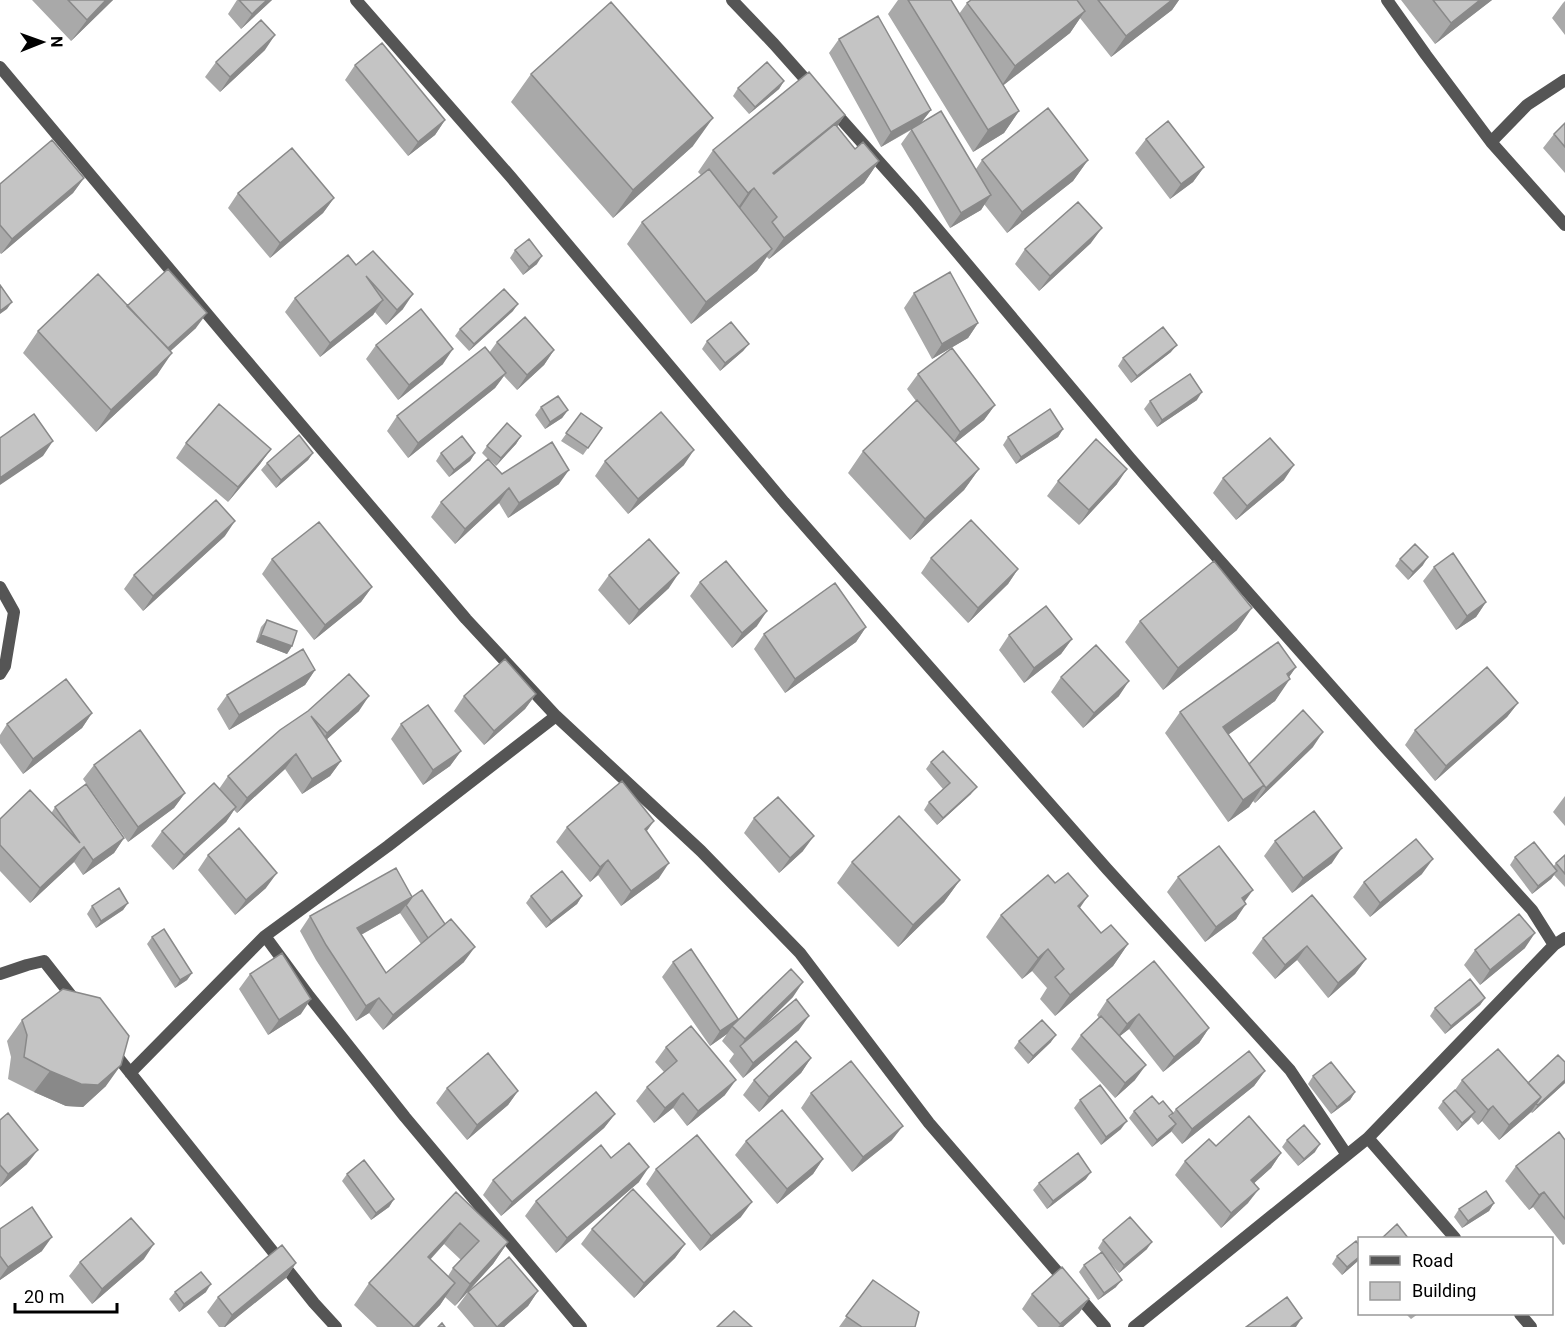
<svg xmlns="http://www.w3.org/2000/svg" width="1565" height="1327" font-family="Roboto,sans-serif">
<rect width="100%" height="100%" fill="#fff"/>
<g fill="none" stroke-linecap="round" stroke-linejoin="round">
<!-- minor -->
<path stroke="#555" stroke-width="12" d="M356,0L510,176L784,502L1107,869L1290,1070L1347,1155
M732,0L774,44L814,89
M1387,0L1426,55L1491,142L1565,225
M0,67L229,340L466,619L556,716L701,851L800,953L929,1123L1105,1327
M832,109L915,202L1130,458L1221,562L1383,745L1532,910L1554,945
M1491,142L1527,105L1565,80
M0,587L14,612L5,666L0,674
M265,936L309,996L405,1117L581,1327
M0,974L27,965L44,961L77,1003
M112,1050L314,1303L336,1327
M130,1073L265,936L388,846L556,716
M1368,1138L1455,1238
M1520,1314L1531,1327
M1134,1327L1368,1138L1554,945L1565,938"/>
</g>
<!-- wall -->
<path fill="#a9a9a9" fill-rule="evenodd" d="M32,0H113L71,41Z
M237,0H272L241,29L228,14Z
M898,0H951L959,14L967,3L971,0H1179L1172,10L1111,57L1080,18L1070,33L1003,85L1019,111L1004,133L973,152L888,14Z
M1401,0H1492L1435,44Z
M1565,1V35L1552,18L1563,3Z
M839,39L931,110L921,123L976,169L982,160H1088L1073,181L1007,233L984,204L981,210L950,228L901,144L911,130L881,147L829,53Z
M265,50L220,92L205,77L216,62Z
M355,65L445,120L435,135L408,156L345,80Z
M531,74L693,146L613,218L511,102Z
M784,81L779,89L749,114L733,96L738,88Z
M845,115L837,126L855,149L879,161L864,183L769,259L767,257L757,271L691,324L627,244L642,222L701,175L698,172L713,150Z
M1565,123V173L1543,148L1554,134Z
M1146,139L1204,167L1193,182L1170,199L1135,153Z
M84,178L73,193L1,254L0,253V184Z
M238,193L334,198L323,213L270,258L228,208Z
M1091,243L1039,291L1015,264L1025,249Z
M515,250L537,264L523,275L510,258Z
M356,265L403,309L386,325L375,312L373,315L320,357L285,312L295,298Z
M914,293L978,323L968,338L932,359L904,308Z
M127,306L196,328L170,351L157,375L96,432L23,353L38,331Z
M513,311L469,351L455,336L460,329Z
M707,341L749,344L743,351L720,371L702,349Z
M497,342L554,350L544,365L517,390L504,376L495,388L408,458L387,431L397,416L489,353Z
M376,345L443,364L398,400L366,359Z
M1171,352L1131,383L1118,366L1123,358Z
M918,374L995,405L984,420L955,443L979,469L964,490L910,540L848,473L863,451L916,401L907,389Z
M1197,400L1157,427L1144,409L1150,401Z
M541,407L568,410L562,418L545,429L535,415Z
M581,413L602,428L583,455L561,441Z
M1063,429L1058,437L1016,464L1003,445L1008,437Z
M521,436L516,444L496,466L490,460L502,474L559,484L508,518L499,503L455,544L431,517L441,502L488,459L482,453L487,446Z
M186,443L271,449L260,464L228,502L176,458Z
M313,453L308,460L276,488L261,470L267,463Z
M441,453H475L470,461L449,477L436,461Z
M605,461L684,465L628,514L595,476Z
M1223,478L1284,480L1236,520L1213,493Z
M1058,481L1117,484L1079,525L1047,496Z
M225,536L143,611L124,589L134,575Z
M931,558L1018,569L1008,584L968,623L921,573Z
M272,559L372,587L361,602L314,640L262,574Z
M1400,559L1423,565L1408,580L1395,566Z
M1434,567L1486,602L1476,617L1456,630L1423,581Z
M609,575L669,588L629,625L598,590Z
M700,582L757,626L732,648L690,596Z
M267,620L292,646L287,654L256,642L261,627Z
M1140,621L1237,630L1163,690L1125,642Z
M866,627L856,642L785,693L754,649L764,634Z
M1009,635L1072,639L1061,654L1024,683L999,650Z
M1296,667L1289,677L1275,701L1228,735L1249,764L1313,747L1255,803L1253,801L1249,807L1228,822L1165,733L1180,712Z
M315,670L305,685L229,730L217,709L227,695Z
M1061,677L1119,696L1083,728L1051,692Z
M536,694L525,709L484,745L454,711L464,696Z
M1518,703L1507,717L1435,781L1405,745L1415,730Z
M308,711H359L327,739L341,761L330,776L302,794L285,769L237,813L234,810L226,822L173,870L151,846L162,831L219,789L228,776Z
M92,713L82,728L23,774L0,743V735L7,724Z
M401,724L461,751L450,766L423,785L391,739Z
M931,762L971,794L937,825L924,810L929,802L943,789L926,769Z
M94,765L185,793L174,808L128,842L83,779Z
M1565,796V826L1553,812Z
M55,807L124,838L114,853L83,875L74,862L30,903L0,871V819L52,812Z
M754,818L803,851L779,873L744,833Z
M567,827L647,832L659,878L621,906L598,875L590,882L556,842Z
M1275,841L1332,863L1292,893L1264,856Z
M208,855L266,888L235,915L198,870Z
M1565,855V887L1554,875L1551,879L1532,894L1510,865L1515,857L1553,867L1556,863Z
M852,862L960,880L944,902L898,947L837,883Z
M1422,874L1370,917L1353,897L1364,882Z
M1178,877L1245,901L1236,919L1205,942L1167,892Z
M1055,883L1080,908L1101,933L1128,944L1113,966L1055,1016L1040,999L1047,988L1032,971L1022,979L986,937L1001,915Z
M1312,895L1366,959L1355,974L1328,998L1297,960L1275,979L1252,953L1263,938Z
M531,896H582L577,904L546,928L526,903Z
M412,897L464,962L383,1030L369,1013L356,1021L316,960L300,931L310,916ZM400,913L421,944L386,973L361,935Z
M128,903L123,910L96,928L87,914L92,906Z
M152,937L192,973L187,980L175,988L147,944Z
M1525,948L1480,985L1464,965L1475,950Z
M673,962L738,1019L733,1025L793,997L761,1028L799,1030L743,1078L729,1061L734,1054L722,1041L727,1034L710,1046L662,977Z
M250,974L301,1014L268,1035L239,989Z
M1485,998L1480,1005L1445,1034L1430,1016L1435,1008Z
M1107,1000L1209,1028L1199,1043L1163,1072L1129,1029L1120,1036L1135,1080L1115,1098L1071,1049L1081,1035L1099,1018L1097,1015Z
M22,1020L106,1086L83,1107L66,1106L34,1092L8,1079L11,1057L7,1041Z
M1019,1041L1051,1042L1028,1064L1014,1048Z
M666,1047L725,1095L687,1126L673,1108L654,1123L636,1101L647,1087L664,1072L655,1062Z
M811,1058L801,1073L759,1112L743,1095L754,1080Z
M1565,1062V1083L1532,1113L1531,1112L1499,1140L1482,1121L1478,1125L1471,1117L1457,1131L1438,1108L1443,1101L1455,1090L1462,1080L1528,1083Z
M1265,1071L1254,1086L1182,1144L1171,1131L1152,1147L1129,1118L1134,1111L1170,1117L1176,1109Z
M1313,1076L1355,1092L1350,1100L1331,1114L1308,1084Z
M447,1088L518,1091L508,1105L467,1140L436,1103Z
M811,1093L892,1140L852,1172L801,1108Z
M1080,1100L1121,1129L1101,1145L1074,1108Z
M615,1114L604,1128L501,1216L483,1195L493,1180Z
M0,1120L27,1164L0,1187Z
M1287,1140L1315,1152L1298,1166L1282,1147Z
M1565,1140V1244L1563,1245L1533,1207L1529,1210L1505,1181L1516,1166Z
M746,1141L823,1159L813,1174L777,1204L735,1155Z
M1216,1146L1281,1153L1271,1168L1254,1183L1248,1203L1221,1228L1175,1175L1185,1161Z
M611,1158L639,1182L556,1253L525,1216L536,1201Z
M656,1169L741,1217L700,1251L646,1184Z
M347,1174L394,1199L389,1207L371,1220L342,1181Z
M1086,1179L1047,1209L1033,1190L1039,1183Z
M456,1192L508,1242L493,1264L455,1306L445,1297L440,1305L419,1327H377L354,1305L369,1283ZM444,1244L461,1260L453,1268L448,1276L430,1260Z
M1494,1203L1489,1211L1462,1228L1454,1217L1459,1209Z
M0,1229L42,1251L0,1280Z
M592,1229L685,1244L675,1258L634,1298L581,1244Z
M1103,1240L1147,1249L1119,1273L1105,1257L1116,1287L1098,1300L1079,1272L1084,1265L1101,1252L1098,1248Z
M1337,1256L1359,1260L1342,1275L1332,1264Z
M144,1259L92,1304L69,1276L80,1262Z
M296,1263L286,1278L225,1327H219L207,1312L218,1297Z
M873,1280L915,1327H839Z
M538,1291L528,1306L504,1327H474L457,1307L468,1292Z
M175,1292H206L179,1312L169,1299Z
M1032,1294L1089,1299L1079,1313L1063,1327H1038L1022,1309Z
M1406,1314H1418L1411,1319Z"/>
<!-- shaded-wall -->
<path fill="#898989" d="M106,0H113L71,41L87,20Z
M267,0H272L241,29L252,14Z
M1172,0H1179L1172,10L1111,57L1126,36Z
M1480,0H1492L1435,44L1451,23Z
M1085,11L1070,33L1000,88L1015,66Z
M275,35L265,50L220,92L230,77Z
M784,81L779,89L749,114L755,107Z
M931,110L920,124L881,147L891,132Z
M1019,111L1004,133L973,152L988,130Z
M845,115L830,137L758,195L773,173Z
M713,118L693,146L613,218L633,190Z
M445,120L435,135L408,156L418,142Z
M1088,160L1073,181L1007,233L1022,212Z
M879,161L864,183L769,259L784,238Z
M1204,167L1193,182L1170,199L1181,184Z
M84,178L73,193L1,254L12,239Z
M754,188L739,210L733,215L748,193Z
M991,195L981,210L950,228L961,213Z
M334,198L323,213L270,258L280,243Z
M1102,228L1091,243L1039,291L1050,276Z
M772,249L757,271L691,324L706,302Z
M542,256L537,264L523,275L529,267Z
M413,294L403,309L386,325L397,310Z
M383,300L373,315L320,357L330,343Z
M12,302L7,309L0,314V311Z
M518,304L513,311L469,351L474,344Z
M207,313L196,328L151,369L161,354Z
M978,323L968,338L932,359L942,344Z
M749,344L743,351L720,371L725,363Z
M1177,345L1171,352L1131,383L1137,376Z
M453,349L443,364L398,400L409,385Z
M554,350L544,365L517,390L527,375Z
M172,353L157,375L96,432L111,410Z
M506,373L495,388L408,458L418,443Z
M1202,392L1197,400L1157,427L1162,420Z
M995,405L984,420L950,447L960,432Z
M568,410L562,418L545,429L550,422Z
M1063,429L1058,437L1016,464L1021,457Z
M521,436L516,444L496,466L501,458Z
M53,441L43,456L0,485V478Z
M271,449L260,464L228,502L238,487Z
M694,450L684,465L628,514L638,499Z
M313,453L308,460L276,488L281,480Z
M475,453L470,461L449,477L454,470Z
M1294,465L1284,480L1236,520L1247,506Z
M979,469L964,490L910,540L925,519Z
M1127,469L1117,484L1079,525L1089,510Z
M569,470L559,484L508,518L519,503Z
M509,488L499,503L455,544L465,529Z
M235,521L225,536L143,611L153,596Z
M1428,557L1423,565L1408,580L1413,572Z
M1018,569L1008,584L968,623L978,608Z
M679,573L669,588L629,625L639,610Z
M372,587L361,602L314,640L325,625Z
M1486,602L1476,617L1456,630L1467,616Z
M1252,608L1237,630L1163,690L1178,668Z
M767,611L757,626L732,648L742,633Z
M866,627L856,642L785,693L795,679Z
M261,635L292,646L287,654L256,642Z
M1072,639L1061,654L1024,683L1034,668Z
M1296,667L1284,684L1290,679L1275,701L1208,749L1223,727Z
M315,670L305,685L229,730L239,715Z
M1129,681L1119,696L1083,728L1094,713Z
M536,694L525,709L484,745L494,731Z
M369,696L359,711L317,748L327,733Z
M1518,703L1507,717L1435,781L1446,766Z
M92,713L82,728L23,774L33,759Z
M1323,732L1313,747L1255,803L1266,788Z
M461,751L450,766L423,785L433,770Z
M296,754L285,769L237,813L247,798Z
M341,761L330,776L302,794L312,779Z
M1264,785L1249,807L1228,822L1243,800Z
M977,787L971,794L937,825L943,818Z
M185,793L174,808L128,842L138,827Z
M236,807L226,822L173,870L184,855Z
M654,821L644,835L645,829Z
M814,836L803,851L779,873L790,858Z
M124,838L114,853L83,875L93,860Z
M84,847L74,862L30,903L40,888Z
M1342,848L1332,863L1292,893L1303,878Z
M1433,859L1422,874L1370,917L1380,903Z
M608,860L598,875L590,882L600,867Z
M669,863L659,878L621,906L631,891Z
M1557,871L1551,879L1532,894L1538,886Z
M277,873L266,888L235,915L246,900Z
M960,880L944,902L898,947L913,925Z
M1253,890L1243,904L1242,898Z
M582,896L577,904L546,928L551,921Z
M1088,896L1073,918L1078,906Z
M412,897L400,913L346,943L357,928Z
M128,903L123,910L96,928L101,921Z
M1246,904L1236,919L1205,942L1216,927Z
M1535,933L1525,948L1480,985L1490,970Z
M1128,944L1113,966L1055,1016L1070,995Z
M1307,946L1297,960L1275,979L1285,965Z
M475,947L464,962L383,1030L393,1015Z
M1048,949L1032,971L1022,979L1038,958Z
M1366,959L1355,974L1328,998L1338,983Z
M192,973L187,980L175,988L180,980Z
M803,982L793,997L741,1048L740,1047L745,1039Z
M379,998L369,1013L356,1021L366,1006Z
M1485,998L1480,1005L1445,1034L1451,1026Z
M311,999L301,1014L268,1035L279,1020Z
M1139,1014L1129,1029L1116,1039L1127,1024Z
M809,1016L799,1030L743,1078L753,1063Z
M738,1019L727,1034L710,1046L720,1031Z
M1209,1028L1199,1043L1163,1072L1174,1057Z
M1056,1035L1051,1042L1028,1064L1033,1056Z
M811,1058L801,1073L759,1112L769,1097Z
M121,1065L106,1086L83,1107L66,1106L34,1092L50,1071Z
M1146,1065L1135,1080L1115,1098L1125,1083Z
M1265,1071L1254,1086L1182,1144L1192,1129Z
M736,1080L725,1095L687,1126L698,1111Z
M1565,1080V1083L1532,1113L1538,1105Z
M518,1091L508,1105L467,1140L477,1125Z
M1355,1092L1350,1100L1331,1114L1337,1107Z
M683,1093L673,1108L654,1123L665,1108Z
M1541,1097L1531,1112L1499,1140L1509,1125Z
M1493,1106L1482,1121L1478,1125L1488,1110Z
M1475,1112L1469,1120L1457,1131L1462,1123Z
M615,1114L604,1128L501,1216L512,1202Z
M1127,1121L1121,1129L1101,1145L1106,1137Z
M1176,1124L1171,1132L1152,1147L1157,1140Z
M903,1126L892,1140L852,1172L863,1157Z
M1320,1144L1315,1152L1298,1166L1304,1159Z
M38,1150L27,1164L0,1187L8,1174Z
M1281,1153L1271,1168L1241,1195L1251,1180Z
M823,1159L813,1174L777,1204L787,1189Z
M649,1167L639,1182L556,1253L567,1238Z
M1091,1172L1086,1179L1047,1209L1053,1201Z
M1259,1189L1248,1203L1221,1228L1231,1213Z
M1544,1192L1533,1207L1529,1210L1539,1195Z
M394,1199L389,1207L371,1220L376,1213Z
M752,1202L741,1217L700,1251L711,1236Z
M1494,1203L1489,1211L1462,1228L1468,1221Z
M460,1223L444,1244L412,1279L428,1257Z
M52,1237L42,1251L0,1280V1278L8,1267Z
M508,1242L493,1264L455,1306L470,1284Z
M1152,1242L1147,1249L1119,1273L1124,1265Z
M154,1244L144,1259L92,1304L102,1289Z
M685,1244L675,1258L634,1298L644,1283Z
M1359,1257V1260L1342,1275L1347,1267Z
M296,1263L286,1278L225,1327H224L232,1315Z
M1122,1280L1116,1287L1098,1300L1104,1293Z
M455,1283L440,1305L419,1327H414Z
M211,1284L206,1292L179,1312L184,1304Z
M538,1291L528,1306L504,1327H497Z
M1089,1299L1079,1313L1063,1327H1058Z
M1302,1318L1296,1327H1290Z"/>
<!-- building -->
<path fill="#c4c4c4" stroke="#898989" stroke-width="1.5" d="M68,0H106L87,20Z
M239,0H267L252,14Z
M908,0H951L1019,111L988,130Z
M971,0H1077L1085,11L1015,66L967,3Z
M1098,0H1172L1126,36Z
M1433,0H1480L1451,23Z
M611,2L713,118L633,190L531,74Z
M878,16L931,110L891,132L839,39Z
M261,20L275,35L230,77L216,62Z
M382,43L445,120L418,142L355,65Z
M767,62L784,81L755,107L738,88Z
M809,72L845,115L773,173L774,174L835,124L855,149L863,142L879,161L784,238L772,222L777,217L754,188L748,193L713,150Z
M1048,108L1088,160L1022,212L982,160Z
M941,111L991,195L961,213L911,129Z
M1168,121L1204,167L1181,184L1146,139Z
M1565,123V147L1554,134Z
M52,140L84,178L12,239L0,225V184Z
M292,148L334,198L280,243L238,193Z
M709,169L772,249L706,302L642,222Z
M1078,202L1102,228L1050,276L1025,249Z
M529,239L542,256L529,267L515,250Z
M373,251L413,294L397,310L366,276L383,300L330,343L295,298L348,255L356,265Z
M168,269L207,313L168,348L127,306Z
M950,272L978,323L942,344L914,293Z
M98,274L172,353L111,410L38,331Z
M0,285L12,302L0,311Z
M504,289L518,304L474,344L460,329Z
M421,309L453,349L409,385L376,345Z
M525,317L554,350L527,375L497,342Z
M731,322L749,344L725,363L707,341Z
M1163,327L1177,345L1137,376L1123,358Z
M485,347L506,373L418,443L397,416Z
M952,348L995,405L960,432L918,374Z
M1190,374L1202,392L1162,420L1150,401Z
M558,396L568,410L550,422L541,407Z
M917,400L979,469L925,519L863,451Z
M219,404L271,449L238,487L186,443Z
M1050,409L1063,429L1021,457L1008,437Z
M661,412L694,450L638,499L605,461Z
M581,413L602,428L588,448L566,433Z
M34,414L53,441L0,478V438Z
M507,423L521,436L501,458L487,446Z
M299,435L313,453L281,480L267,463Z
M462,436L475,453L454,470L441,453Z
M1270,438L1294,465L1247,506L1223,478Z
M1096,439L1127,469L1089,510L1058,481Z
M552,442L569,470L519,503L509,488L465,529L441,502L488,459L502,474Z
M216,500L235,521L153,596L134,575Z
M971,520L1018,569L978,608L931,558Z
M319,522L372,587L325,625L272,559Z
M649,539L679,573L639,610L609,575Z
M1415,544L1428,557L1413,572L1400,559Z
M1453,553L1486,602L1467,616L1434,567Z
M726,561L767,611L742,633L700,582Z
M1214,561L1252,608L1178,668L1140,621Z
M835,583L866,627L795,679L764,634Z
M1046,606L1072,639L1034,668L1009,635Z
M267,620L297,631L292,646L261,635Z
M1278,642L1296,667L1287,674L1290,679L1223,727L1264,785L1243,800L1180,712Z
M1096,645L1129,681L1094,713L1061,677Z
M303,649L315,670L239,715L227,695Z
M505,659L536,694L494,731L464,696Z
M1487,667L1518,703L1446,766L1415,730Z
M349,674L369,696L327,733L311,716L341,761L312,779L296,754L247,798L228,776L280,730L308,711Z
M66,679L92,713L33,759L7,724Z
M428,705L461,751L433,770L401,724Z
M1303,710L1323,732L1266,788L1249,764Z
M140,730L185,793L138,827L94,765Z
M943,751L977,787L943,818L929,802L950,783L931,762Z
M622,781L654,821L645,829L669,863L631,891L608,860L600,867L567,827Z
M214,783L236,807L184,855L162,831Z
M86,784L124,838L93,860L84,847L40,888L0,845V819L30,790L80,843L55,807Z
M778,797L814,836L790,858L754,818Z
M1314,811L1342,848L1303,878L1275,841Z
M899,816L960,880L913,925L852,862Z
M239,828L277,873L246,900L208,855Z
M1416,839L1433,859L1380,903L1364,882Z
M1534,842L1557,871L1538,886L1515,857Z
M1219,846L1253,890L1242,898L1246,904L1216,927L1178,877Z
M1565,855V874L1556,863Z
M396,868L412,897L357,928L386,973L451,919L475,947L393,1015L379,998L366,1006L326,945L310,916Z
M562,871L582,896L551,921L531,896Z
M1068,873L1088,896L1078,906L1101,933L1111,925L1128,944L1070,995L1055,977L1064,969L1048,949L1038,958L1001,915L1048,875L1055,883Z
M119,888L128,903L101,921L92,906Z
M422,890L445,924L428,938L406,905L407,904L412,897Z
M1312,895L1366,959L1338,983L1307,946L1285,965L1263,938Z
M1519,914L1535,933L1490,970L1475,950Z
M164,929L192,973L180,980L152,937Z
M691,949L738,1019L720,1031L673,962Z
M282,953L311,999L279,1020L250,974Z
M1154,961L1209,1028L1174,1057L1139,1014L1127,1024L1107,1000Z
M791,969L803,982L745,1039L732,1026Z
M1470,979L1485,998L1451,1026L1435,1008Z
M63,989L100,998L129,1036L121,1065L98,1085L81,1084L50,1071L24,1057L27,1035L22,1020Z
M796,999L809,1016L753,1063L740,1046Z
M1101,1016L1146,1065L1125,1083L1081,1035Z
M1042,1020L1056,1035L1033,1056L1019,1041Z
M691,1026L736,1080L698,1111L683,1093L665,1108L647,1087L677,1061L666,1047Z
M796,1041L811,1058L769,1097L754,1080Z
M1498,1049L1541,1097L1509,1125L1493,1106L1488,1110L1462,1080Z
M1249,1051L1265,1071L1192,1129L1176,1109Z
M488,1053L518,1091L477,1125L447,1088Z
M1558,1055L1565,1062V1080L1538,1105L1536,1104L1541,1097L1528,1083Z
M851,1061L903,1126L863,1157L811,1093Z
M1331,1062L1355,1092L1337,1107L1313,1076Z
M1100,1085L1127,1121L1106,1137L1080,1100Z
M1455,1090L1475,1112L1462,1123L1443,1101Z
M596,1092L615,1114L512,1202L493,1180Z
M1152,1096L1159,1104L1163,1101L1173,1113L1169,1116L1176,1124L1157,1140L1134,1111Z
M782,1110L823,1159L787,1189L746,1141Z
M8,1113L38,1150L8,1174L0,1165V1120Z
M1249,1116L1281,1153L1251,1180L1259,1189L1231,1213L1185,1161L1209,1139L1216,1146Z
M1304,1125L1320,1144L1304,1159L1287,1140Z
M1559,1132L1565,1140V1219L1544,1192L1539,1195L1516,1166Z
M697,1135L752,1202L711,1236L656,1169Z
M629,1143L649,1167L567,1238L536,1201L601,1145L611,1158Z
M1078,1153L1091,1172L1053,1201L1039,1183Z
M364,1160L394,1199L376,1213L347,1174Z
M633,1189L685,1244L644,1283L592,1229Z
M1486,1191L1494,1203L1468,1221L1459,1209Z
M456,1192L508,1242L470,1284L453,1268L479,1241L460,1223L428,1257L455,1283L414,1327L369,1283Z
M32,1207L52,1237L8,1267L0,1256V1229Z
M1130,1217L1152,1242L1124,1265L1103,1240Z
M131,1218L154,1244L102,1289L80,1262Z
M1397,1224L1409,1239H1381Z
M1356,1241L1359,1245V1257L1347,1267L1337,1256Z
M282,1245L296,1263L232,1315L218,1297Z
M1102,1252L1122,1280L1104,1293L1084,1265Z
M509,1257L538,1291L497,1327L468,1292Z
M1062,1267L1089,1299L1060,1324L1032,1294Z
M201,1272L211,1284L184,1304L175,1292Z
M873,1280L919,1312L915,1327H862L846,1316Z
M1287,1297L1302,1318L1290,1327H1246Z
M734,1311L752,1327H717Z
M442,1323L445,1327H438Z"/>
<!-- legend -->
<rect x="1358" y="1237" width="195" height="78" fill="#ffffff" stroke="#999999" stroke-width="1.5"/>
<rect x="1370" y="1256" width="30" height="9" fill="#555555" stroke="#999999" stroke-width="1.5"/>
<text x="1412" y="1267" font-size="18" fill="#000000">Road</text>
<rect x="1370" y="1282" width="30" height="18" fill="#c4c4c4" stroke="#999999" stroke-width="1.5"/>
<text x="1412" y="1297" font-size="18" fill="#000000">Building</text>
<!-- north arrow -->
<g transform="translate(42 42) rotate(89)" stroke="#ffffff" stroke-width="4.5" paint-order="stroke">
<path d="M0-4.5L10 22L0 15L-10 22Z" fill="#000000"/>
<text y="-9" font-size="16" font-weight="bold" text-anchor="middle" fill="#000000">N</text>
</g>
<!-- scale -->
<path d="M15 1303v9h102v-9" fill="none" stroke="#000000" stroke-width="3"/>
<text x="24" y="1303" font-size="18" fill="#000000" stroke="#ffffff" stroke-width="4.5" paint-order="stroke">20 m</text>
</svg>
